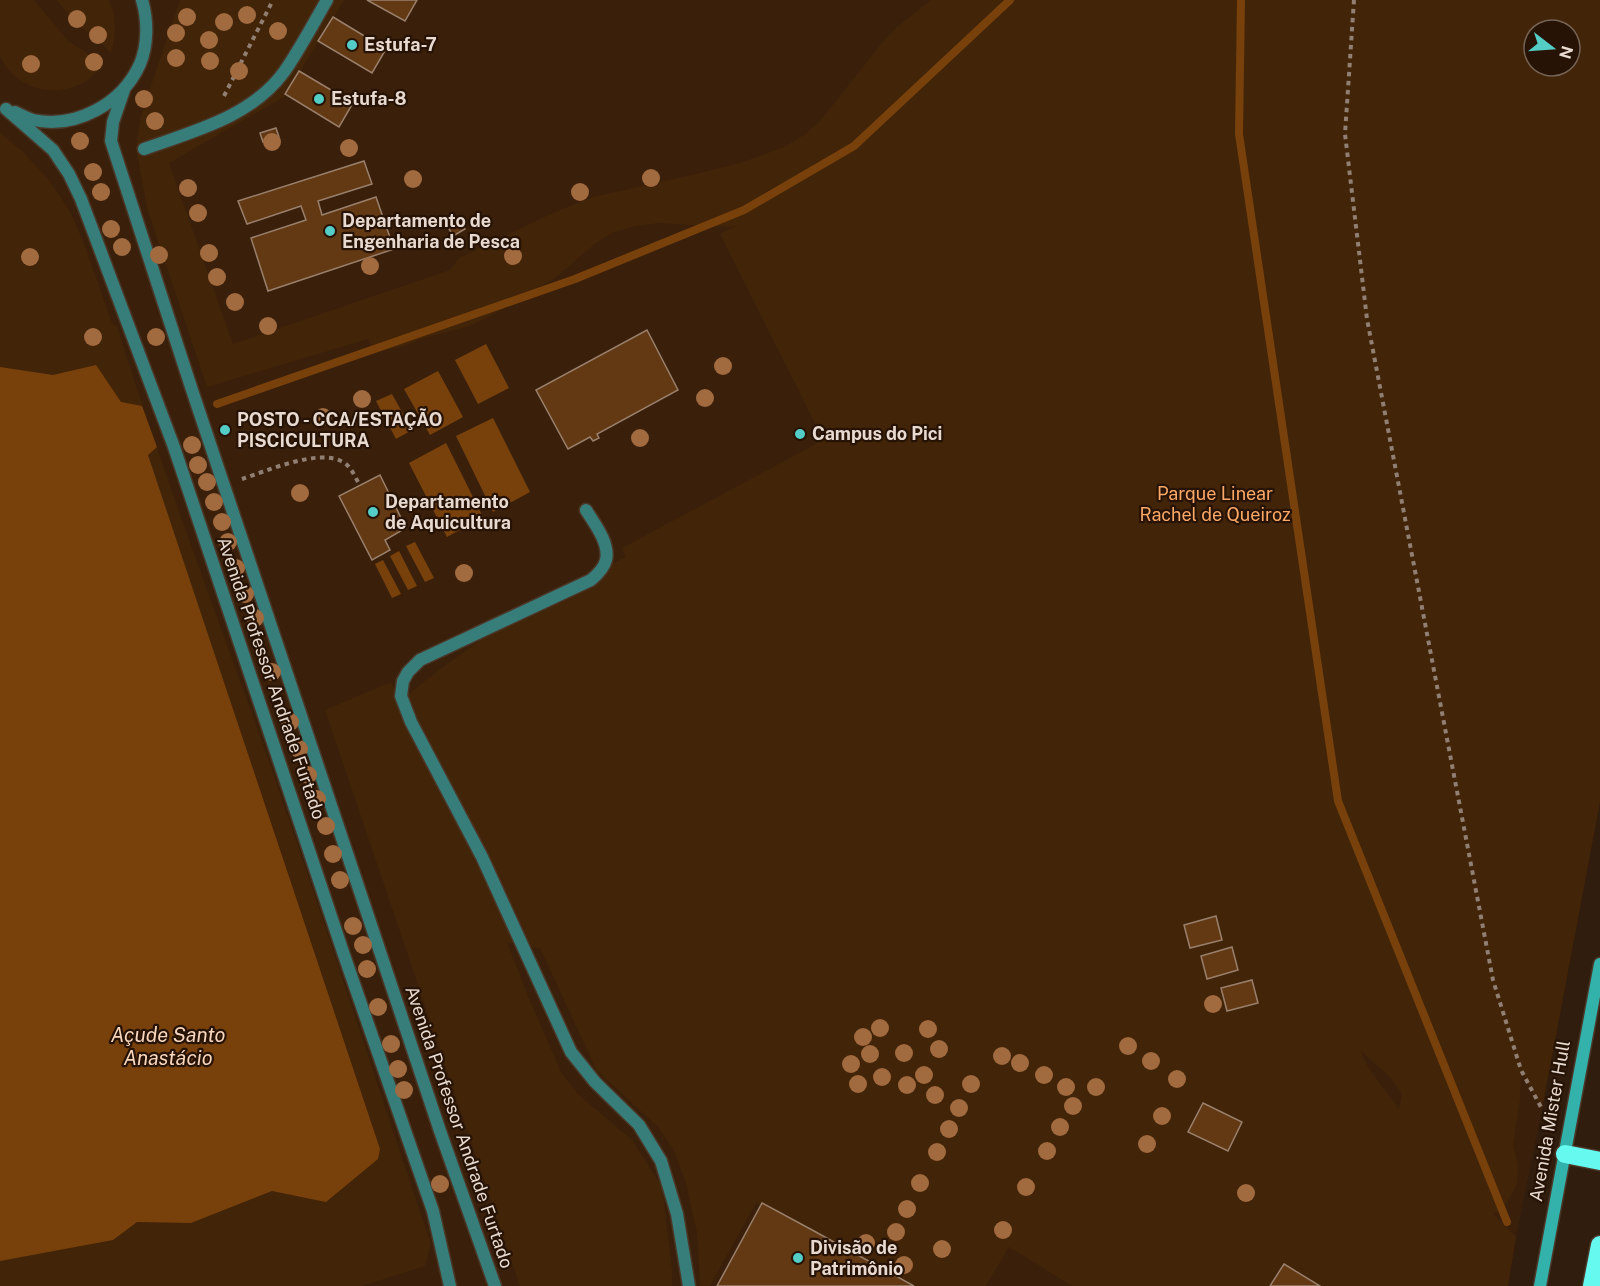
<svg xmlns="http://www.w3.org/2000/svg" width="1600" height="1286" font-family="'Public Sans',sans-serif">
<rect width="100%" height="100%" fill="#311d0d"/>
<!-- built -->
<path fill="#3a200b" fill-rule="evenodd" d="M0,0H1600V802L1542,1109L1516,1237L1508,1286H0ZM1534,30H1570V66H1534Z"/>
<!-- green -->
<path fill="#422408" fill-rule="evenodd" d="M0,0H34L68,41L86,52L100,69C95,73 91,79 85,82C54,99 15,89 0,56Z
M56,0H109C117,18 116,35 111,53L95,37L80,27Z
M180,0H344L284,97L169,163L233,344L450,270L459,258L555,212L593,197L696,174L743,162L784,147L804,135L821,120L881,44L896,28L931,0H1600V802L1542,1109L1521,1071L1520,1100L1513,1145L1518,1166L1517,1184L1504,1208L1493,1214L1516,1237L1508,1286H1072L1009,1247L986,1286H911L756,1203L710,1286H700L697,1233L686,1183L673,1149L658,1127L597,1071L540,948H537L507,942L528,996L562,1074L581,1097L632,1140L662,1187L672,1269V1286H520L325,710L391,682L400,701C432,675 466,649 501,627C540,600 584,578 626,557L622,548L816,444L822,437L720,234L736,226L728,227L659,223L635,226L612,233L595,244L555,278L492,315L469,326L421,339L402,347L374,352L368,339L207,387L147,208L136,148L141,115ZM1534,30H1570V66H1534ZM1360,1050L1390,1077L1402,1094L1399,1109L1369,1069Z
M0,133L23,152L49,180L69,210L84,243L112,323L117,326C162,472 217,614 268,759C324,920 376,1082 431,1244L425,1266L362,1286H0Z"/>
<!-- water -->
<path fill="#78410c" d="M486,344L509,388L478,404L455,360Z
M96,365L121,402L142,406L157,447L148,455L380,1149L378,1159L326,1202L272,1191L191,1223L137,1222L113,1240L0,1261V367L53,375Z
M438,371L463,417L430,435L404,389Z
M392,394L412,430L396,439L376,401Z
M493,418L530,492L493,512L456,436Z
M446,443L483,517L447,537L409,463Z
M415,542L434,578L425,582L406,546Z
M399,551L417,586L408,590L390,556Z
M383,560L401,594L392,598L375,564Z"/>
<g fill="none" stroke-linecap="round" stroke-linejoin="round">
<!-- stream -->
<path stroke="#78410c" stroke-width="8" d="M1241,0L1239,134L1338,801L1507,1222
M217,404L575,279L744,210L854,146L1010,0"/>
</g>
<!-- building -->
<path fill="#633914" stroke="#99806d" stroke-width="1.5" d="M367,0H417L405,21Z
M333,17L386,49L372,73L318,41Z
M299,71L353,103L339,127L285,94Z
M276,128L279,137L263,142L260,133Z
M364,161L372,184L318,201L322,215L376,197L394,249L268,291L251,238L306,220L301,206L247,224L238,201Z
M460,220L465,229L453,236L448,227Z
M647,330L678,390L597,434L599,438L593,441L590,437L568,449L536,390Z
M380,475L406,528L385,540L390,550L372,560L339,496Z
M1216,916L1222,940L1190,948L1184,925Z
M1232,947L1238,970L1207,979L1201,956Z
M1252,980L1258,1003L1227,1011L1221,988Z
M1203,1103L1242,1122L1228,1151L1188,1132Z
M762,1203L814,1231L914,1286H717Z
M1284,1264L1320,1286H1270Z"/>
<g fill="none" stroke-linecap="round" stroke-linejoin="round">
<!-- lane casing -->
<g stroke="#4b3728" stroke-width="15">
<path id="lane" d="M586,510C594,523 610,543 606,560C604,568 597,575 591,580L420,660L408,672L403,681L401,696L411,722L482,857L571,1052L595,1082L639,1125L661,1161L677,1214L689,1286"/>
</g>
<!-- street casing -->
<g stroke="#4b3728" stroke-width="15">
<path id="street" d="M124,90L113,122L111,141L192,390L440,1131L495,1286
M6,109L53,150L69,174L81,199L174,447L344,955L433,1211L450,1286
M15,112C21,115 27,118 33,120C76,129 122,104 140,64C148,45 148,20 142,0
M144,149C194,131 251,117 284,72C300,49 313,24 327,0"/>
</g>
<!-- secondary casing -->
<g stroke="#4b3728" stroke-width="15">
<path id="secondary" d="M1540,1286L1600,964"/>
</g>
<!-- highway casing -->
<g stroke="#4b3728" stroke-width="21">
<path id="highway" d="M1565,1154L1600,1161
M1592,1286L1600,1245"/>
</g>
<!-- path -->
<path stroke="#907f72" stroke-width="4" stroke-dasharray="4.5 4.5" stroke-linecap="butt" d="M1354,0L1345,134L1367,319L1493,980L1521,1070L1542,1109
M224,96L273,0
M242,479C266,471 317,449 341,461C350,465 353,473 358,482"/>
<!-- lane -->
<use href="#lane" stroke="#377d79" stroke-width="12"/>
<!-- street -->
<use href="#street" stroke="#377d79" stroke-width="12"/>
<!-- secondary -->
<use href="#secondary" stroke="#33b1ab" stroke-width="12"/>
<!-- highway -->
<use href="#highway" stroke="#66f9f0" stroke-width="18"/>
</g>
<!-- trees -->
<g fill="#a16a3f">
<circle cx="247" cy="15" r="9"/>
<circle cx="187" cy="17" r="9"/>
<circle cx="77" cy="19" r="9"/>
<circle cx="224" cy="22" r="9"/>
<circle cx="278" cy="31" r="9"/>
<circle cx="176" cy="33" r="9"/>
<circle cx="98" cy="35" r="9"/>
<circle cx="209" cy="40" r="9"/>
<circle cx="176" cy="58" r="9"/>
<circle cx="210" cy="61" r="9"/>
<circle cx="94" cy="62" r="9"/>
<circle cx="31" cy="64" r="9"/>
<circle cx="239" cy="71" r="9"/>
<circle cx="144" cy="99" r="9"/>
<circle cx="155" cy="121" r="9"/>
<circle cx="80" cy="141" r="9"/>
<circle cx="272" cy="142" r="9"/>
<circle cx="349" cy="148" r="9"/>
<circle cx="93" cy="172" r="9"/>
<circle cx="651" cy="178" r="9"/>
<circle cx="413" cy="179" r="9"/>
<circle cx="188" cy="188" r="9"/>
<circle cx="101" cy="192" r="9"/>
<circle cx="580" cy="192" r="9"/>
<circle cx="198" cy="213" r="9"/>
<circle cx="111" cy="229" r="9"/>
<circle cx="122" cy="247" r="9"/>
<circle cx="209" cy="253" r="9"/>
<circle cx="159" cy="255" r="9"/>
<circle cx="513" cy="256" r="9"/>
<circle cx="30" cy="257" r="9"/>
<circle cx="370" cy="266" r="9"/>
<circle cx="217" cy="277" r="9"/>
<circle cx="235" cy="302" r="9"/>
<circle cx="268" cy="326" r="9"/>
<circle cx="93" cy="337" r="9"/>
<circle cx="156" cy="337" r="9"/>
<circle cx="723" cy="366" r="9"/>
<circle cx="705" cy="398" r="9"/>
<circle cx="362" cy="399" r="9"/>
<circle cx="323" cy="417" r="9"/>
<circle cx="640" cy="438" r="9"/>
<circle cx="192" cy="445" r="9"/>
<circle cx="198" cy="465" r="9"/>
<circle cx="207" cy="482" r="9"/>
<circle cx="300" cy="493" r="9"/>
<circle cx="214" cy="502" r="9"/>
<circle cx="222" cy="522" r="9"/>
<circle cx="228" cy="542" r="9"/>
<circle cx="236" cy="568" r="9"/>
<circle cx="464" cy="573" r="9"/>
<circle cx="245" cy="594" r="9"/>
<circle cx="255" cy="618" r="9"/>
<circle cx="272" cy="672" r="9"/>
<circle cx="290" cy="722" r="9"/>
<circle cx="299" cy="749" r="9"/>
<circle cx="308" cy="775" r="9"/>
<circle cx="317" cy="799" r="9"/>
<circle cx="326" cy="826" r="9"/>
<circle cx="333" cy="854" r="9"/>
<circle cx="340" cy="880" r="9"/>
<circle cx="353" cy="926" r="9"/>
<circle cx="363" cy="945" r="9"/>
<circle cx="367" cy="969" r="9"/>
<circle cx="1213" cy="1004" r="9"/>
<circle cx="378" cy="1007" r="9"/>
<circle cx="880" cy="1028" r="9"/>
<circle cx="928" cy="1029" r="9"/>
<circle cx="863" cy="1037" r="9"/>
<circle cx="391" cy="1044" r="9"/>
<circle cx="1128" cy="1046" r="9"/>
<circle cx="939" cy="1049" r="9"/>
<circle cx="904" cy="1053" r="9"/>
<circle cx="870" cy="1054" r="9"/>
<circle cx="1002" cy="1056" r="9"/>
<circle cx="1151" cy="1061" r="9"/>
<circle cx="1020" cy="1063" r="9"/>
<circle cx="851" cy="1064" r="9"/>
<circle cx="398" cy="1069" r="9"/>
<circle cx="924" cy="1075" r="9"/>
<circle cx="1044" cy="1075" r="9"/>
<circle cx="882" cy="1077" r="9"/>
<circle cx="1177" cy="1079" r="9"/>
<circle cx="858" cy="1084" r="9"/>
<circle cx="971" cy="1084" r="9"/>
<circle cx="907" cy="1085" r="9"/>
<circle cx="1066" cy="1087" r="9"/>
<circle cx="1096" cy="1087" r="9"/>
<circle cx="404" cy="1090" r="9"/>
<circle cx="935" cy="1095" r="9"/>
<circle cx="1073" cy="1106" r="9"/>
<circle cx="959" cy="1108" r="9"/>
<circle cx="1162" cy="1116" r="9"/>
<circle cx="1060" cy="1127" r="9"/>
<circle cx="949" cy="1129" r="9"/>
<circle cx="1147" cy="1144" r="9"/>
<circle cx="1047" cy="1151" r="9"/>
<circle cx="937" cy="1152" r="9"/>
<circle cx="920" cy="1183" r="9"/>
<circle cx="440" cy="1184" r="9"/>
<circle cx="1026" cy="1187" r="9"/>
<circle cx="1246" cy="1193" r="9"/>
<circle cx="907" cy="1209" r="9"/>
<circle cx="1003" cy="1230" r="9"/>
<circle cx="896" cy="1232" r="9"/>
<circle cx="866" cy="1243" r="9"/>
<circle cx="942" cy="1249" r="9"/>
<circle cx="904" cy="1265" r="9"/>
</g>
<!-- markers -->
<g fill="#54cdc7" stroke="#261305" stroke-width="2">
<circle cx="352" cy="45" r="6"/>
<circle cx="319" cy="99" r="6"/>
<circle cx="330" cy="231" r="6"/>
<circle cx="225" cy="430" r="6"/>
<circle cx="800" cy="434" r="6"/>
<circle cx="373" cy="512" r="6"/>
<circle cx="798" cy="1258" r="6"/>
</g>
<g text-anchor="middle" stroke-width="4.5" stroke-linejoin="round" paint-order="stroke">
<!-- poi labels -->
<g font-size="18" font-weight="bold" fill="#e8dad0" stroke="#261305" text-anchor="start">
<text x="364" y="51">Estufa-7</text>
<text x="331" y="105">Estufa-8</text>
<text x="342" y="227">Departamento de<tspan x="342" dy="21">Engenharia de Pesca</tspan></text>
<text x="237" y="426">POSTO - CCA/ESTAÇÃO<tspan x="237" dy="21">PISCICULTURA</tspan></text>
<text x="812" y="440">Campus do Pici</text>
<text x="385" y="508">Departamento<tspan x="385" dy="21">de Aquicultura</tspan></text>
<text x="810" y="1254">Divisão de<tspan x="810" dy="21">Patrimônio</tspan></text>
</g>
<!-- park labels -->
<g font-size="18" fill="#fca968" stroke="#261305">
<text x="1215" y="500">Parque Linear<tspan x="1215" dy="21">Rachel de Queiroz</tspan></text>
</g>
<!-- street labels -->
<g font-size="18" fill="#e8dad0" stroke="#261305">
<text transform="translate(271 678) rotate(71)" y="6">Avenida Professor Andrade Furtado</text>
<text transform="translate(1550 1121) rotate(-80)" y="6">Avenida Mister Hull</text>
<text transform="translate(459 1127) rotate(71)" y="6">Avenida Professor Andrade Furtado</text>
</g>
<!-- water labels -->
<g font-size="20" font-style="italic" fill="#f8d6bd" stroke="#261305">
<text x="168" y="1042">Açude Santo<tspan x="168" dy="23">Anastácio</tspan></text>
</g>
</g>
<!-- north arrow -->
<g transform="translate(1552 48) rotate(107)"><circle r="28" fill="#261305" stroke="#746356" stroke-width="1.5"/>
<path d="M0-4.5L10 22L0 15L-10 22Z" fill="#54cdc7"/>
<text y="-9" font-size="16" font-weight="bold" text-anchor="middle" fill="#e8dad0">N</text>
</g>
</svg>
